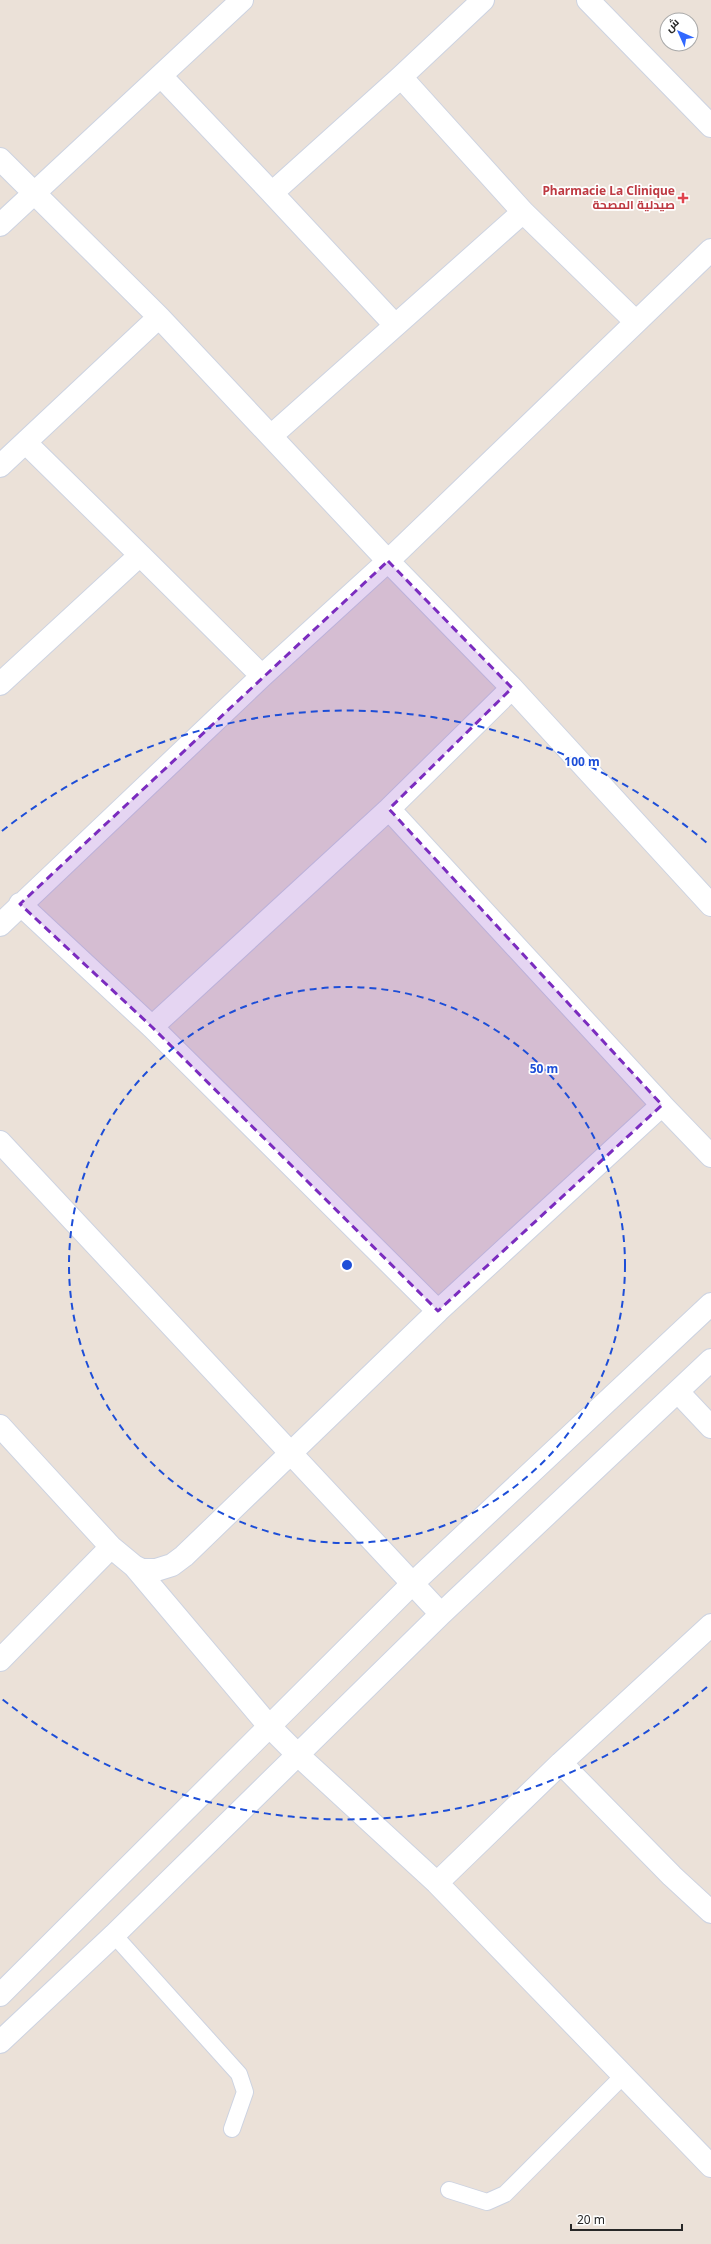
<svg xmlns="http://www.w3.org/2000/svg" width="711" height="2244" font-family="'Noto Sans',Cairo,sans-serif">
<rect width="100%" height="100%" fill="#ebe1d8"/>
<g fill="none" stroke-linecap="round" stroke-linejoin="round">
<!-- service casing -->
<g stroke="#cdd3e1" stroke-width="18">
<path id="service" d="M114,1935L239,2074L245,2092L232,2129
M449,2190L487,2202L505,2194L623,2076"/>
</g>
<!-- minor casing -->
<g stroke="#cdd3e1" stroke-width="24">
<path id="minor" d="M588,0L711,126
M162,77L272,193L401,77L483,0
M401,77L523,212
M0,159L159,317L388,561L512,688L711,905
M272,193L395,325
M0,225L242,0
M271,436L523,212L636,322
M26,443L140,555
M0,466L159,317
M0,684L140,555L262,676
M389,809L662,1105
M20,904L152,1027L438,1311
M0,925L262,676L388,561L711,250
M152,1027L389,809L512,688
M0,1142L441,1614
M678,1392L711,1427
M0,1426L111,1547L134,1566L142,1570H156L172,1565L184,1556L438,1311L662,1105L711,1156
M134,1566L269,1726L298,1755L437,1883L711,2166
M0,1660L111,1547
M561,1763L672,1876L711,1912
M437,1883L561,1763L711,1625
M0,1995L412,1584L711,1304
M0,2042L114,1935L441,1614L711,1360"/>
</g>
<!-- service -->
<use href="#service" stroke="#fff" stroke-width="16"/>
<!-- minor -->
<use href="#minor" stroke="#fff" stroke-width="22"/>
</g>
<!-- marked area -->
<path fill="#7b2cbf" fill-opacity="0.2" stroke="#7b2cbf" stroke-width="3" stroke-dasharray="8 5" stroke-linejoin="round" d="M388,561L512,688L389,809L662,1105L438,1311L152,1027L20,904Z"/>
<!-- distance rings -->
<g fill="none" stroke="#1d4ed8" stroke-width="2" stroke-dasharray="7 5">
<circle cx="347" cy="1265" r="278"/>
<path d="M707 1687A555 555 0 0 1 2 1699M2 831A555 555 0 0 1 707 843"/>
</g>
<!-- markers -->
<path fill="#e0444e" stroke="#fff" stroke-width="1.5" d="M681 192h4v4h4v4h-4v4h-4v-4h-4v-4h4z"/>
<g text-anchor="middle" stroke-width="3.5" stroke-linejoin="round" paint-order="stroke">
<!-- health labels -->
<g font-size="12" font-weight="bold" fill="#be3a42" stroke="#fff" text-anchor="end">
<text x="675" y="195">Pharmacie La Clinique<tspan x="675" dy="14">صيدلية المصحة</tspan></text>
</g>
</g>
<circle cx="347" cy="1265" r="6" fill="#1d4ed8" stroke="#fff" stroke-width="2"/>
<g font-size="12" text-anchor="middle" font-weight="bold" fill="#1d4ed8" stroke="#fff" stroke-width="3.5" stroke-linejoin="round" paint-order="stroke">
<text x="582" y="766">100 m</text>
<text x="544" y="1073">50 m</text>
</g>
<!-- north arrow -->
<g transform="translate(679 32) rotate(315)"><circle r="19" fill="#ffffff" stroke="#a9a9a9"/>
<path d="M0-3L7 15L0 10L-7 15Z" fill="#3168ff"/>
<text y="-6" font-size="11" font-weight="bold" text-anchor="middle" fill="#272727">ش</text>
</g>
<!-- scale -->
<path d="M571 2224v6h111v-6" fill="none" stroke="#272727" stroke-width="2"/>
<text x="577" y="2224" font-size="12" fill="#272727" stroke="#ffffff" stroke-width="3" paint-order="stroke">20 m</text>
</svg>
